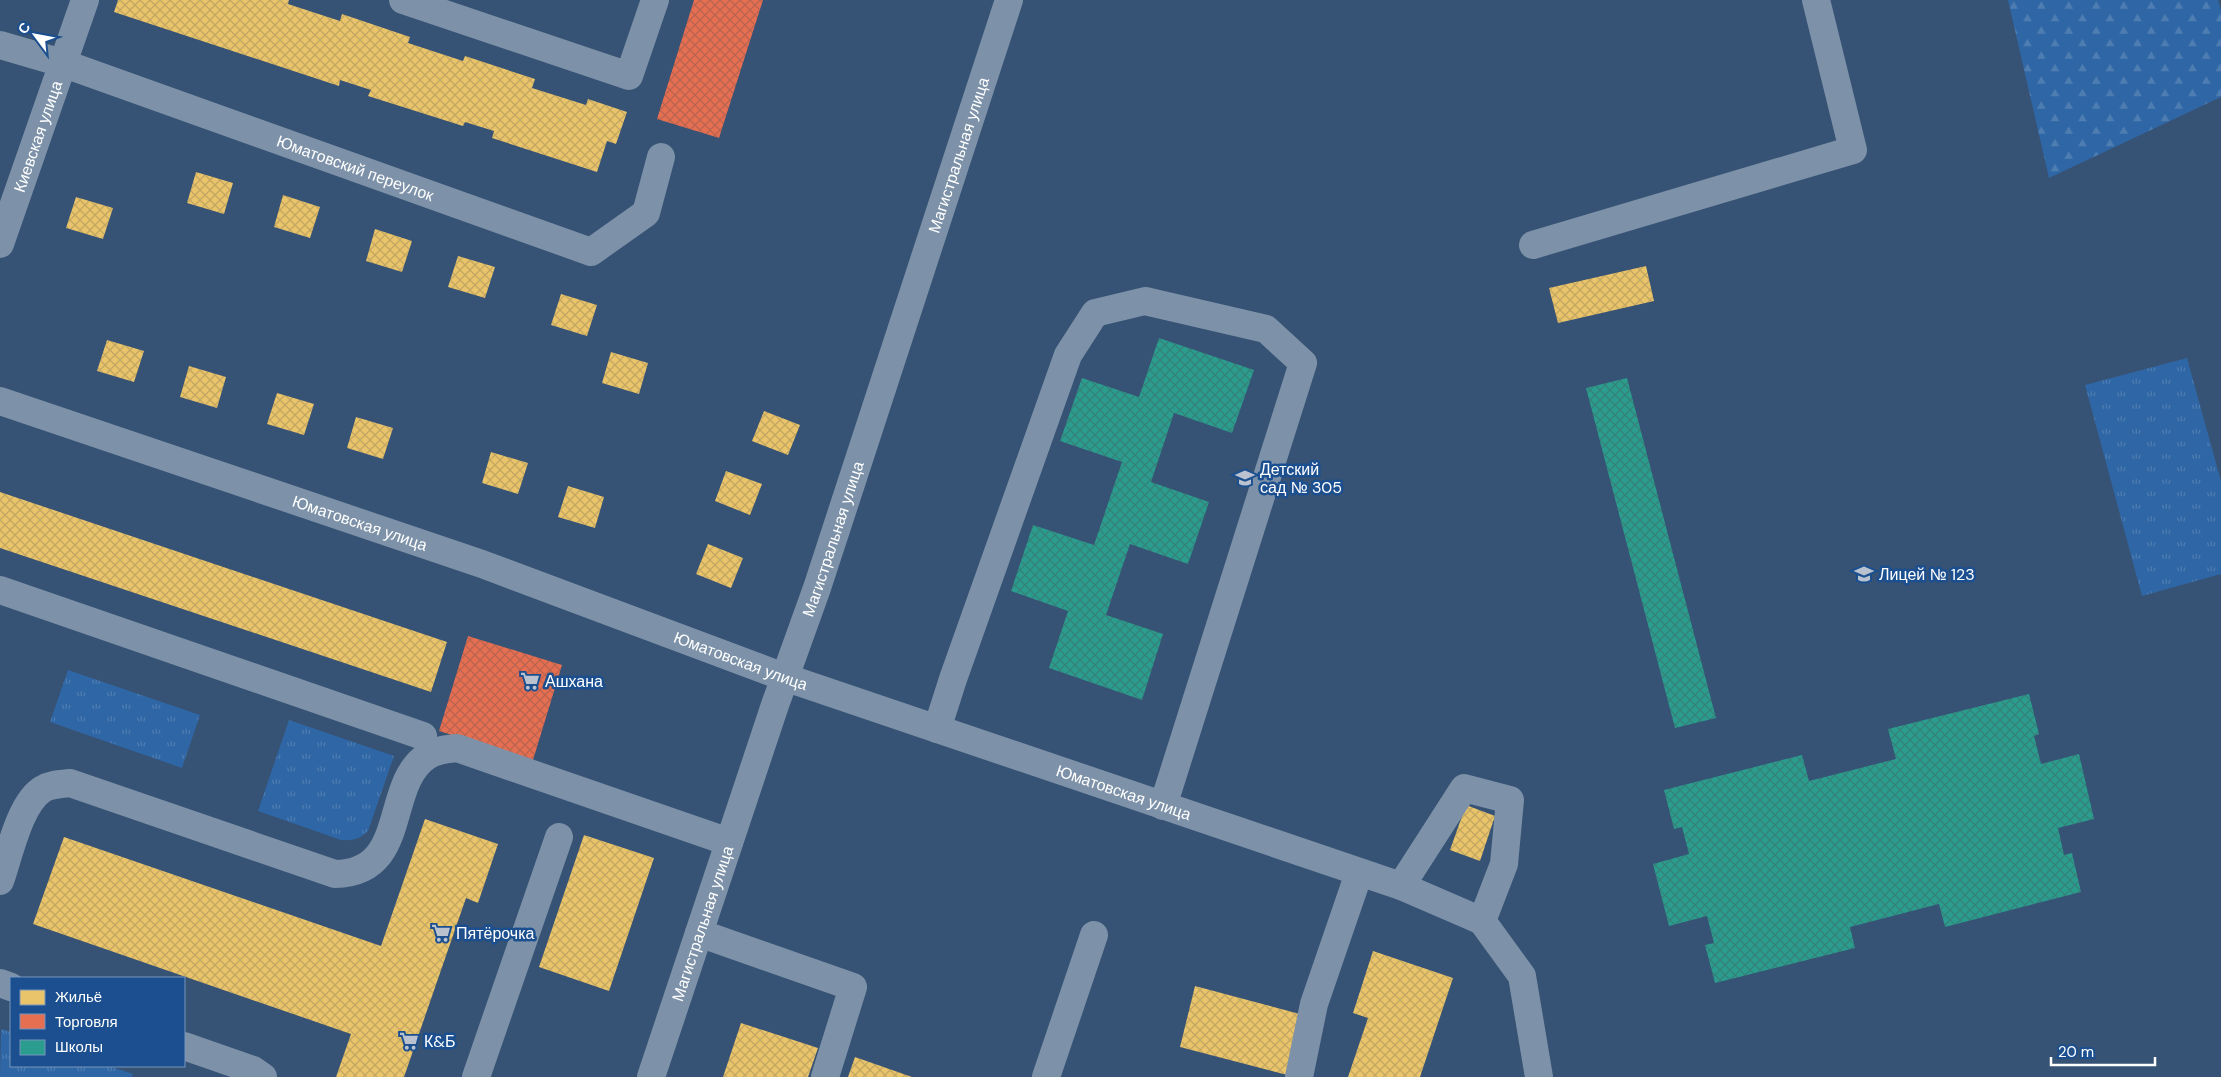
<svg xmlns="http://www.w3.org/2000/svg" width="2221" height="1077" font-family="'DM Sans',sans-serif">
<defs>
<pattern id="forest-firs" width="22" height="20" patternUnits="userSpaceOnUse" patternTransform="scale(1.25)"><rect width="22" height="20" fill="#2f66a5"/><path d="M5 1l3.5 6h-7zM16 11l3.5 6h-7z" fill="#4e7db2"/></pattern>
<pattern id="park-tufts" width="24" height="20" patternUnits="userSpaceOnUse" patternTransform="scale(1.25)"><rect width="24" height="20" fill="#2f66a5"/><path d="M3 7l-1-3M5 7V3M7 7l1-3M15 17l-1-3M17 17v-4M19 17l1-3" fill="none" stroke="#4e7db2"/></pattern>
<pattern id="homes-cross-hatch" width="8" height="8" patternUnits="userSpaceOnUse" patternTransform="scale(1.25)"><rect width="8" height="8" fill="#e9c46a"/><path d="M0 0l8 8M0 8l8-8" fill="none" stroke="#c2a662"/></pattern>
<pattern id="shops-cross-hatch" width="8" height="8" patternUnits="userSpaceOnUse" patternTransform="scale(1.25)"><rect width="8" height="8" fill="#e76f51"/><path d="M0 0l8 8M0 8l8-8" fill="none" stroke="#b86450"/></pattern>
<pattern id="schools-cross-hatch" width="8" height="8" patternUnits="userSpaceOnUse" patternTransform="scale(1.25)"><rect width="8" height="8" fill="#2a9d8f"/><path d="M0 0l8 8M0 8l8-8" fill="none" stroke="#368178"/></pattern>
</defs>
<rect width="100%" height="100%" fill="#365274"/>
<!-- forest -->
<path fill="url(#forest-firs)" d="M2008,0H2218L2221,11V97L2049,178Z"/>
<!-- park -->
<path fill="url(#park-tufts)" d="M2187,358L2221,481V574L2142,596L2085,385Z
M68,670L200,715L182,768L50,722Z
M289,720L394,756L368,831C360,839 352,841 341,840L258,811Z
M1,1029L11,1032V1066H108L133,1074L132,1077H0Z"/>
<!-- homes -->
<path fill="url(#homes-cross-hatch)" d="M118,0H289L288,4L340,21L342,14L410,37L408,43L463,61L465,56L535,79L532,88L586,105L588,99L627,112L616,144L607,141L597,172L492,138L494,131L465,122L463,126L368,96L371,90L340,80L339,86L114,12Z
M196,172L233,183L224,214L187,203Z
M283,195L320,207L310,238L274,227Z
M76,197L113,208L103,239L66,228Z
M375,229L412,241L402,272L366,261Z
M458,256L495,267L485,298L448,287Z
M1646,266L1654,301L1558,323L1549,288Z
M561,294L597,305L587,336L551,325Z
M107,340L144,351L134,382L97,371Z
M611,352L648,363L639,394L602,383Z
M189,366L226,377L217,408L180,397Z
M277,393L314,404L304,435L267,424Z
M764,411L800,425L788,455L752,441Z
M356,417L393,428L383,459L347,448Z
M491,452L528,463L518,494L482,483Z
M726,471L762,484L750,515L715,501Z
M568,486L604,497L595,528L558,517Z
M0,492L447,642L431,692L0,548Z
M708,544L743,558L731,588L696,574Z
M1466,805L1495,816L1480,861L1450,850Z
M425,819L498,844L478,903L466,898L404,1077H336L351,1034L33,924L64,837L381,946Z
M584,835L654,858L609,991L539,967Z
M1373,951L1453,978L1420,1077H1348L1368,1018L1353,1013Z
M1195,986L1311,1017L1295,1077L1180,1047Z
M741,1023L818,1048L808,1077H723Z
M855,1057L912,1077H848Z"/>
<!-- shops -->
<path fill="url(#shops-cross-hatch)" d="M694,0H763L719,138L657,119Z
M468,636L562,665L533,760L439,731Z"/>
<!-- schools -->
<path fill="url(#schools-cross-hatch)" d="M1159,338L1254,370L1232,433L1174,413L1151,482L1209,502L1188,564L1130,544L1106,615L1163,634L1142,700L1049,668L1068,611L1011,591L1033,525L1094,545L1122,462L1060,441L1082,378L1139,397Z
M1627,378L1716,718L1675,728L1586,388Z
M2029,694L2039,734L2034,736L2041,764L2079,754L2094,819L2058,828L2064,855L2072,853L2081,892L1945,927L1939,904L1850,927L1855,948L1715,983L1705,945L1714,943L1707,916L1669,926L1653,864L1689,854L1682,827L1674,829L1664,790L1802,755L1809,781L1896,759L1888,729Z"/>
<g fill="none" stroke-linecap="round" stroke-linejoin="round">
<!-- minor -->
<g stroke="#7d92a8" stroke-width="28">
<path d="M403,0L629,76L655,0"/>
<path id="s1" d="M0,45L62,63L591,252L646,213L661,157"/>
<path id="s2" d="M0,244L85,0"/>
<path d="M1533,245L1853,150L1816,0"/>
<path id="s3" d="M0,401L482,564L784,677L1401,886L1482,921"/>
<path d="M0,590L423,736"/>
<path d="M937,729L953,679L1068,355L1095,313L1145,301L1266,329L1303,363L1163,806"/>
<path d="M0,881C9,856 20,802 43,789C51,784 61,784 70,783L335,874C410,873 383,785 427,756C436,750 446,749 457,748L729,842"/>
<path d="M1401,886L1464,788L1510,800L1504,864L1482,921"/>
<path d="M1482,921L1522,976L1539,1077"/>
<path d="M699,933L853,987L825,1077"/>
<path d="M0,983L11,987"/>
<path d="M184,1046L253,1070L263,1077"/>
<path d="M476,1077L559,837"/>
<path id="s4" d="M651,1077L775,705L817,588L1009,0"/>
<path d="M1046,1077L1094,935"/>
<path d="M1299,1077L1314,1004L1359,873"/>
</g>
</g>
<!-- icons -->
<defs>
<g id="school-bare" transform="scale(1.5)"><path d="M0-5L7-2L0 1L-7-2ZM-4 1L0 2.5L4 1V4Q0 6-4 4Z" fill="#b9c2ce" stroke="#1b4f8f" stroke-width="2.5" paint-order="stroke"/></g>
<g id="supermarket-bare" transform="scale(1.5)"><path d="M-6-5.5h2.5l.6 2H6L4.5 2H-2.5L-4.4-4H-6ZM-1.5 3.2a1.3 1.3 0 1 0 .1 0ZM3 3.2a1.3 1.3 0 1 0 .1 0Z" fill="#b9c2ce" stroke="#1b4f8f" stroke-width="2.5" paint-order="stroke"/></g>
</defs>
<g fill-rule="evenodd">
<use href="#school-bare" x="1245" y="478"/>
<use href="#school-bare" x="1864" y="574"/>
<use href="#supermarket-bare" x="530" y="681"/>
<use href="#supermarket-bare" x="441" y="933"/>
<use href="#supermarket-bare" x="409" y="1041"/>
</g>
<g text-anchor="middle" stroke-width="5" stroke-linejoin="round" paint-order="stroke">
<!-- street labels -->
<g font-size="16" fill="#fff" stroke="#1b4f8f">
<text dy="6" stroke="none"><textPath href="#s2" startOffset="114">Киевская улица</textPath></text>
<text dy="6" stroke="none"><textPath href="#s4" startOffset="972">Магистральная улица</textPath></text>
<text dy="6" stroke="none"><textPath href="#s1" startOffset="376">Юматовский переулок</textPath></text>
<text dy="6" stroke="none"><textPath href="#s3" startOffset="380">Юматовская улица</textPath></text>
<text dy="6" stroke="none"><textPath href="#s4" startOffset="568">Магистральная улица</textPath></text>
<text dy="6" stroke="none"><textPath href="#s3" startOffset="785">Юматовская улица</textPath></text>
<text dy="6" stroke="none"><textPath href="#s3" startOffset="1190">Юматовская улица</textPath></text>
<text dy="6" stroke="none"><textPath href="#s4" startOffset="162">Магистральная улица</textPath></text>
</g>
<!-- poi labels -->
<g font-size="16" fill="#fff" stroke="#1b4f8f" text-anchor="start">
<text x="1260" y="475">Детский<tspan x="1260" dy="18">сад № 305</tspan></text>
<text x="1879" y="580">Лицей № 123</text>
<text x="545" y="687">Ашхана</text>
<text x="456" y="939">Пятёрочка</text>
<text x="424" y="1047">К&amp;Б</text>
</g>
</g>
<!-- legend -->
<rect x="10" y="977" width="175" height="90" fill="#1b4f8f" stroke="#7695bc"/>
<rect x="20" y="990" width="25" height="15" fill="#e9c46a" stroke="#7695bc"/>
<text x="55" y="1002" font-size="15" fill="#ffffff">Жильё</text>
<rect x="20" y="1014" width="25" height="15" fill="#e76f51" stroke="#7695bc"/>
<text x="55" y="1027" font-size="15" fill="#ffffff">Торговля</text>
<rect x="20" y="1040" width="25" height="15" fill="#2a9d8f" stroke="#7695bc"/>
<text x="55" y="1052" font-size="15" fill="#ffffff">Школы</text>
<!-- north arrow -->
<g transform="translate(35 35) rotate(302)" stroke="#1b4f8f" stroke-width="4" paint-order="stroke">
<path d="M0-4L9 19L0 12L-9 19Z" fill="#ffffff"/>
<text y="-8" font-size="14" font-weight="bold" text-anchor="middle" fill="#ffffff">С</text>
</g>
<!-- scale -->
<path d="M2051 1057v8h104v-8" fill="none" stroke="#ffffff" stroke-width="2.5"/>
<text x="2058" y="1057" font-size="15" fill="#ffffff" stroke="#1b4f8f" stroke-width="4" paint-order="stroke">20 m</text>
</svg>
